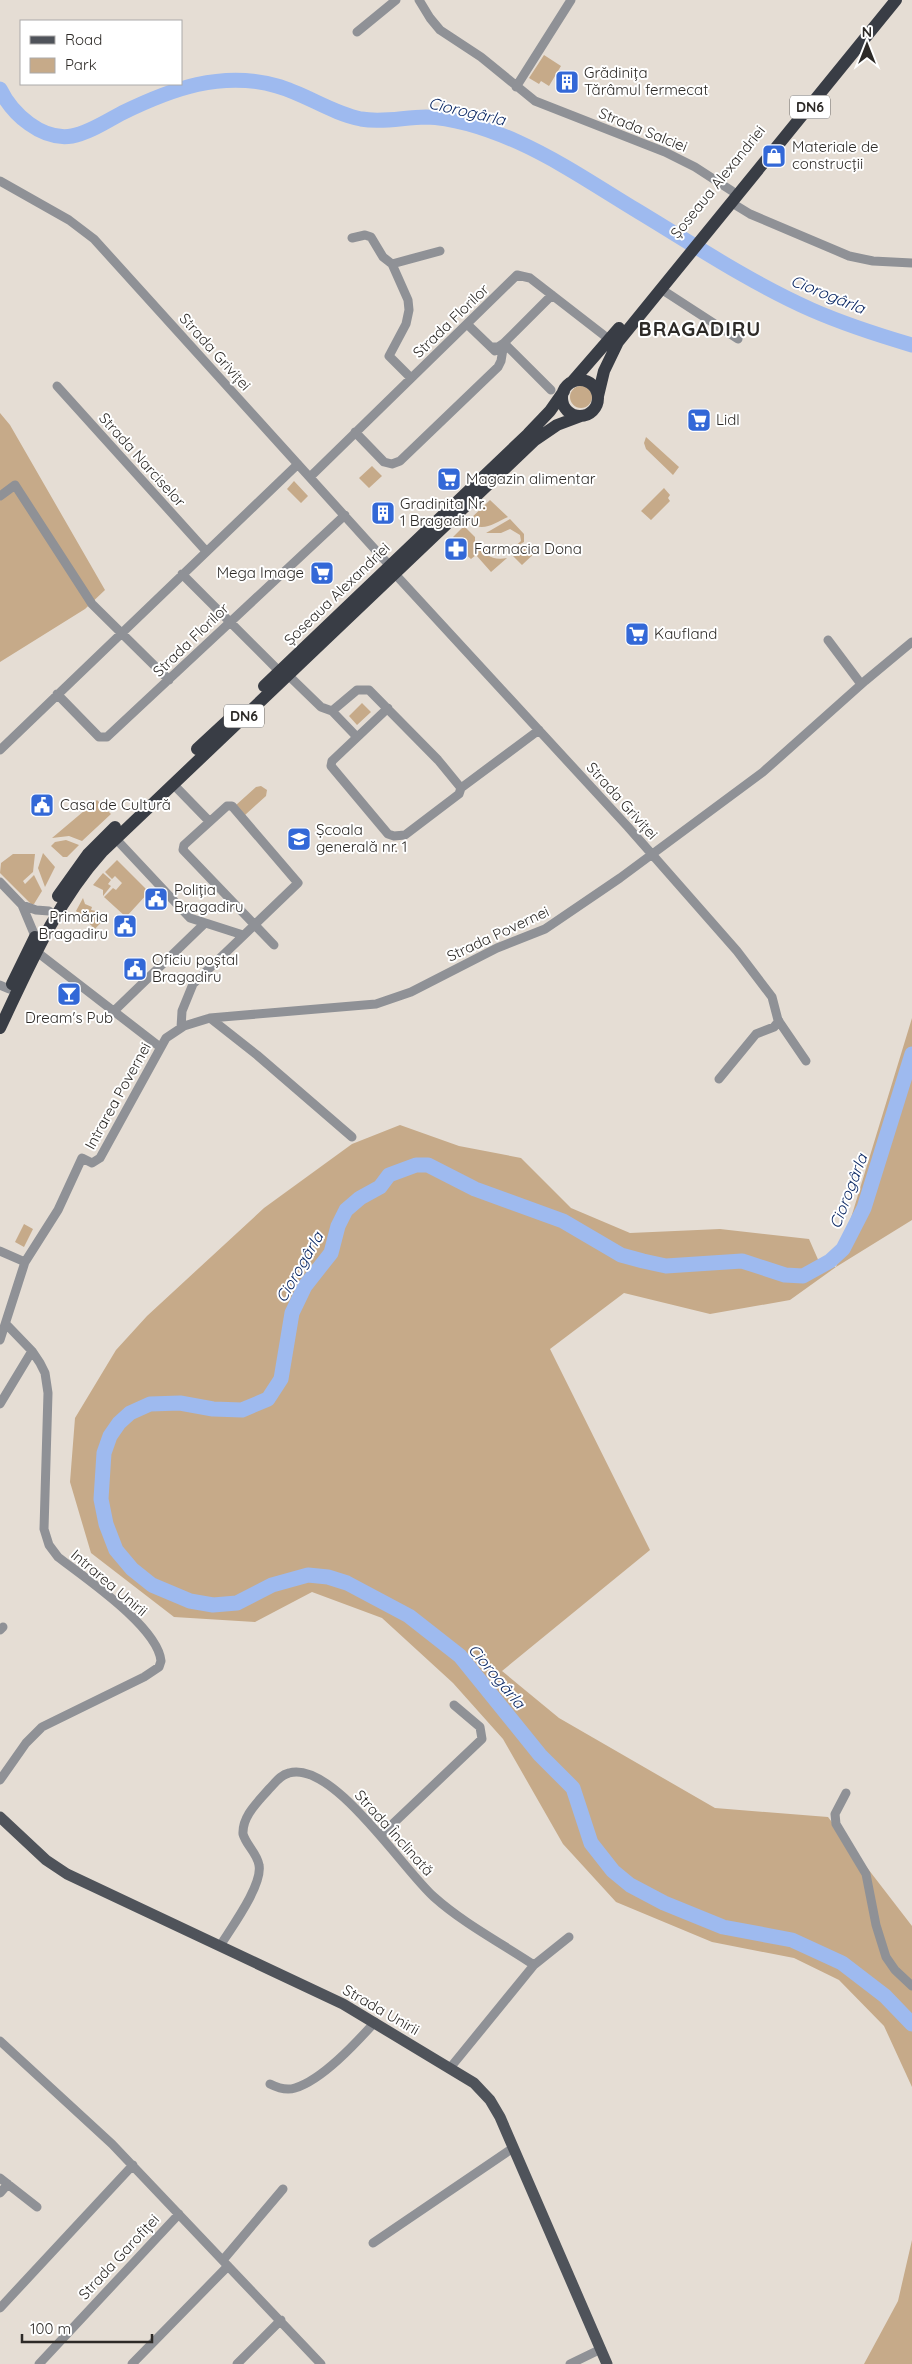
<svg xmlns="http://www.w3.org/2000/svg" width="912" height="2364" font-family="Quicksand,sans-serif">
<rect width="100%" height="100%" fill="#e5ddd4"/>
<!-- green -->
<path fill="#c6aa89" d="M544,55L561,66L549,86L541,81L539,84L529,78Z
M570 397a11 11 0 1 1 22 0a11 11 0 1 1-22 0Z
M0,413L10,425L105,590L85,609L0,662Z
M646,437L679,467L673,475L646,449L644,443Z
M372,466L382,476L369,488L359,478Z
M294,481L308,496L301,503L287,489Z
M664,488L670,495L668,498L670,501L651,520L641,511Z
M490,500L508,517C494,523 482,534 468,521Z
M510,519L524,534V542L500,555L486,551V549L503,547L512,549L521,541L520,535L510,529L501,533H486Z
M464,526L475,537V543C486,555 492,561 507,558L491,572L476,555L471,559L465,554L467,552L453,537Z
M527,545L539,549L522,565L513,556L512,552Z
M362,703L371,712L357,725L349,716Z
M261,786L267,790L266,796L245,815L236,805L256,787Z
M97,800L111,814L82,841L69,836L52,838Z
M66,840L79,845L67,857H63L51,846L55,842Z
M43,853L55,867L45,887L38,868Z
M13,854H35L33,872L23,881L25,884L34,875L42,891L34,904H31L0,873L1,863Z
M117,860L149,892L126,917L104,897L113,888L116,890L122,883L115,876L112,879L105,872Z
M103,873L111,880L108,884L111,886L103,896V890L93,885Z
M83,898L85,904L92,907L91,910L96,911L97,916L104,919L95,929L76,911Z
M912,1018V1220L836,1267L790,1300L710,1314L624,1293L550,1349L650,1550L502,1671L559,1718L715,1808L828,1817L912,1926V2087L884,2026L839,1980L794,1958L712,1942L616,1902L563,1844L503,1739L453,1683L382,1618L312,1592L255,1622L174,1617L91,1553L70,1482L75,1418L116,1350L147,1316L264,1208L352,1144L400,1125L459,1146L521,1158L571,1208L630,1233L720,1229L809,1239L820,1264L836,1267Z
M24,1224L33,1229L24,1247L15,1242Z
M912,2240V2364H864L898,2301Z"/>
<g fill="none" stroke-linecap="round" stroke-linejoin="round">
<!-- river -->
<path stroke="#9ebaef" stroke-width="15" d="M0,89C12,114 42,141 72,136C89,133 107,121 122,113C171,89 222,70 277,86C306,94 331,113 361,119C384,123 404,117 426,117C456,118 491,130 518,142C560,161 598,187 636,210C694,245 751,283 812,310C844,324 878,335 912,345
M912,1054L864,1208L843,1249L830,1261L803,1276L785,1275L742,1261L666,1266L643,1261L621,1255L563,1221L475,1189L428,1165H416L389,1175L380,1187L360,1198L346,1210L338,1226L331,1253L305,1286L292,1313L281,1379L268,1399L242,1410L213,1409L180,1403L150,1404L130,1413L119,1423L110,1436L104,1453L101,1499L106,1524L116,1550L132,1569L152,1585L190,1601L213,1605L237,1603L272,1585L308,1575L328,1577L347,1583L409,1616L460,1656L540,1755L573,1788L591,1843L613,1871L630,1885L664,1903L723,1927L792,1940L842,1963L885,1996L912,2024"/>
<!-- minor -->
<path stroke="#8f9196" stroke-width="9" d="M419,0L430,18L440,30L481,57L535,101L665,152L695,167L732,191
M357,32L396,0
M516,87L571,0
M0,181L69,220L94,239L390,566
M732,203L750,214L849,256L873,261L912,263
M352,238L365,235L371,237L383,257L392,264L408,300L409,310L406,324L389,356L411,378
M392,264L440,251
M661,289L738,339
M468,325L495,351
M491,347H498L504,343L551,390
M57,386L206,551
M355,432L384,462L392,464L400,461L498,367L501,361L504,343L552,295
M310,477L517,275L530,278L610,340
M0,496L15,485L92,604L169,680
M182,574L279,671
M395,574L628,827L737,951L772,997L778,1020L806,1061
M828,640L861,684
M288,675L321,707L332,711
M57,694L99,737H107L345,515
M388,708L332,761L331,766L388,834L394,836L405,835L459,794L461,788L539,730
M332,711L357,690H369L438,760L461,788
M332,711L357,737
M0,750L298,464
M173,784L209,821
M116,839L190,918L243,935
M0,882L22,905L35,936
M22,905L36,910L49,911
M37,952L160,1047
M0,985L9,989
M114,1011L204,924
M210,1018L257,1055L352,1137
M181,1028L182,1011L193,984L298,883L232,806H227L184,845L183,850L274,945
M719,1079L756,1034L774,1027L779,1021
M0,1251L25,1262
M0,1340L25,1262L58,1210L82,1158L92,1163L100,1158L166,1038L184,1026L210,1018L376,1004L411,992L497,948L545,929L620,878L763,772L865,681L912,642
M0,1404L32,1351
M0,1630L3,1627
M0,1780L26,1743L42,1727L144,1677L159,1667L161,1661C158,1627 85,1578 58,1557L49,1545L44,1529L48,1393L45,1373L40,1363L32,1351L6,1324
M846,1793L835,1814L836,1824L866,1874L876,1925L886,1957L895,1970L912,1986
M381,1835L482,1739L480,1727L454,1705
M220,1946C231,1928 263,1885 259,1865C257,1853 246,1845 243,1834C242,1816 258,1802 269,1789C275,1783 280,1775 289,1773C333,1760 404,1871 434,1897C463,1923 501,1943 534,1965
M0,2041L112,2144L321,2364
M450,2068L534,1965L569,1937
M270,2084C278,2088 286,2091 295,2088C322,2080 356,2043 375,2022
M0,2178L37,2207
M0,2193L8,2184
M373,2243L513,2148
M223,2260L283,2189
M0,2308L133,2165
M39,2364L179,2214
M132,2364L228,2266
M237,2364L281,2320
M570,2364L601,2349"/>
<!-- major -->
<path stroke="#4f535a" stroke-width="11" d="M0,1817L46,1860L67,1874L343,2004L474,2083L490,2100L500,2117L607,2364"/>
<!-- highway -->
<path stroke="#393d45" stroke-width="12" d="M562 398a18 18 0 1 1 36 0a18 18 0 1 1-36 0Z
M572,382L619,328
M598,396L604,371L618,342L896,0
M264,686L528,434L550,411L564,391
M197,749L237,712
M58,896L88,854L115,827
M12,984L35,937
M0,1028C29,967 56,903 102,852L535,440L557,425L581,416"/>
</g>
<!-- icons -->
<defs>
<g id="building-square" transform="scale(1.25)"><rect x="-9" y="-9" width="18" height="18" rx="4" fill="#3368d7" stroke="#fff"/><path d="M-4-6H4V6H1V3H-1V6H-4ZM-2.5-4.3h1.7v1.8h-1.7ZM.8-4.3h1.7v1.8H.8ZM-2.5-1h1.7V.8h-1.7ZM.8-1h1.7V.8H.8Z" fill="#fff"/></g>
<g id="shop-square" transform="scale(1.25)"><rect x="-9" y="-9" width="18" height="18" rx="4" fill="#3368d7" stroke="#fff"/><path d="M-5-2.5h2.3a2.7 3.5 0 0 1 5.4 0H5L5.5 6h-11ZM-1.5-2.5h3a1.5 2.3 0 0 0-3 0Z" fill="#fff"/></g>
<g id="supermarket-square" transform="scale(1.25)"><rect x="-9" y="-9" width="18" height="18" rx="4" fill="#3368d7" stroke="#fff"/><path d="M-6-5.5h2.5l.6 2H6L4.5 2H-2.5L-4.4-4H-6ZM-1.5 3.2a1.3 1.3 0 1 0 .1 0ZM3 3.2a1.3 1.3 0 1 0 .1 0Z" fill="#fff"/></g>
<g id="pharmacy-square" transform="scale(1.25)"><rect x="-9" y="-9" width="18" height="18" rx="4" fill="#3368d7" stroke="#fff"/><path d="M-2-6h4v4h4v4h-4v4h-4v-4h-4v-4h4Z" fill="#fff"/></g>
<g id="civic-square" transform="scale(1.25)"><rect x="-9" y="-9" width="18" height="18" rx="4" fill="#3368d7" stroke="#fff"/><path d="M-.6-6.5H3V-4.5H.6V-3L4-1V1h2V6H-6V1h2V-1L-.6-3ZM-1.2 2.5V6h2.4V2.5Z" fill="#fff"/></g>
<g id="school-square" transform="scale(1.25)"><rect x="-9" y="-9" width="18" height="18" rx="4" fill="#3368d7" stroke="#fff"/><path d="M0-5L7-2L0 1L-7-2ZM-4 1L0 2.5L4 1V4Q0 6-4 4Z" fill="#fff"/></g>
<g id="bar-square" transform="scale(1.25)"><rect x="-9" y="-9" width="18" height="18" rx="4" fill="#3368d7" stroke="#fff"/><path d="M-6-5H6L.8 .8V4.5H3.5V6h-7V4.5H-.8V.8Z" fill="#fff"/></g>
</defs>
<g fill-rule="evenodd">
<use href="#building-square" x="567" y="82"/>
<use href="#shop-square" x="774" y="156"/>
<use href="#supermarket-square" x="699" y="420"/>
<use href="#supermarket-square" x="449" y="479"/>
<use href="#building-square" x="383" y="513"/>
<use href="#pharmacy-square" x="456" y="549"/>
<use href="#supermarket-square" x="322" y="573"/>
<use href="#supermarket-square" x="637" y="634"/>
<use href="#civic-square" x="42" y="805"/>
<use href="#school-square" x="299" y="839"/>
<use href="#civic-square" x="156" y="899"/>
<use href="#civic-square" x="125" y="926"/>
<use href="#civic-square" x="135" y="969"/>
<use href="#bar-square" x="69" y="994"/>
</g>
<g text-anchor="middle" stroke-width="4" stroke-linejoin="round" paint-order="stroke">
<!-- shield labels -->
<g fill="#fff" stroke="#6c6a68" stroke-width="1">
<rect x="790" y="95.5" width="40" height="23" rx="4"/>
<rect x="224" y="704.5" width="40" height="23" rx="4"/>
</g>
<g font-size="14" font-weight="bold" fill="#2d2a27">
<text x="810" y="112">DN6</text>
<text x="244" y="721">DN6</text>
</g>
<!-- poi labels -->
<g font-size="15" fill="#2d2a27" stroke="#fff" text-anchor="start">
<text x="584" y="78">Grădinița<tspan x="584" dy="17">Tărâmul fermecat</tspan></text>
<text x="792" y="152">Materiale de<tspan x="792" dy="17">construcții</tspan></text>
<text x="716" y="425">Lidl</text>
<text x="466" y="484">Magazin alimentar</text>
<text x="400" y="509">Gradinita Nr.<tspan x="400" dy="17">1 Bragadiru</tspan></text>
<text x="474" y="554">Farmacia Dona</text>
<text x="304" y="578" text-anchor="end">Mega Image</text>
<text x="654" y="639">Kaufland</text>
<text x="60" y="810">Casa de Cultură</text>
<text x="316" y="835">Școala<tspan x="316" dy="17">generală nr. 1</tspan></text>
<text x="174" y="895">Poliția<tspan x="174" dy="17">Bragadiru</tspan></text>
<text x="108" y="922" text-anchor="end">Primăria<tspan x="108" dy="17">Bragadiru</tspan></text>
<text x="152" y="965">Oficiu poștal<tspan x="152" dy="17">Bragadiru</tspan></text>
<text x="69" y="1023" text-anchor="middle">Dream's Pub</text>
</g>
<!-- street labels -->
<g font-size="15" fill="#2d2a27" stroke="#fff">
<text transform="translate(643 130) rotate(22)" y="5">Strada Salciei</text>
<text transform="translate(718 182) rotate(-51)" y="5">Șoseaua Alexandriei</text>
<text transform="translate(451 321) rotate(-44)" y="5">Strada Florilor</text>
<text transform="translate(215 352) rotate(48)" y="5">Strada Griviței</text>
<text transform="translate(142 460) rotate(48)" y="5">Strada Narciselor</text>
<text transform="translate(337 594) rotate(-44)" y="5">Șoseaua Alexandriei</text>
<text transform="translate(191 640) rotate(-44)" y="5">Strada Florilor</text>
<text transform="translate(622 801) rotate(48)" y="5">Strada Griviței</text>
<text transform="translate(498 934) rotate(-25)" y="5">Strada Povernei</text>
<text transform="translate(118 1096) rotate(-61)" y="5">Intrarea Povernei</text>
<text transform="translate(109 1583) rotate(40)" y="5">Intrarea Unirii</text>
<text transform="translate(394 1833) rotate(48)" y="5">Strada Înclinată</text>
<text transform="translate(381 2010) rotate(30)" y="5">Strada Unirii</text>
<text transform="translate(119 2257) rotate(-47)" y="5">Strada Garofiței</text>
</g>
<!-- water labels -->
<g font-size="16" font-style="italic" fill="#0b2864" stroke="#fff">
<text transform="translate(467 111) rotate(13)" y="6">Ciorogârla</text>
<text transform="translate(828 294) rotate(22)" y="6">Ciorogârla</text>
<text transform="translate(848 1191) rotate(-69)" y="6">Ciorogârla</text>
<text transform="translate(299 1267) rotate(-60)" y="6">Ciorogârla</text>
<text transform="translate(497 1676) rotate(50)" y="6">Ciorogârla</text>
</g>
<!-- district labels -->
<g font-size="20" font-weight="bold" letter-spacing="1" fill="#2d2a27" stroke="#fff">
<text x="700" y="336">BRAGADIRU</text>
</g>
</g>
<!-- legend -->
<rect x="20" y="20" width="162" height="65" fill="#ffffff" stroke="#abaaa9"/>
<rect x="30" y="36" width="25" height="8" fill="#4f535a" stroke="#abaaa9"/>
<text x="65" y="45" font-size="15" fill="#2d2a27">Road</text>
<rect x="30" y="58" width="25" height="15" fill="#c6aa89" stroke="#abaaa9"/>
<text x="65" y="70" font-size="15" fill="#2d2a27">Park</text>
<!-- north arrow -->
<g transform="translate(867 45)" stroke="#ffffff" stroke-width="4" paint-order="stroke">
<path d="M0-4L9 19L0 12L-9 19Z" fill="#2d2a27"/>
<text y="-8" font-size="14" font-weight="bold" text-anchor="middle" fill="#2d2a27">N</text>
</g>
<!-- scale -->
<path d="M22 2334v8h130v-8" fill="none" stroke="#2d2a27" stroke-width="2.5"/>
<text x="30" y="2334" font-size="15" fill="#2d2a27" stroke="#ffffff" stroke-width="4" paint-order="stroke">100 m</text>
</svg>
